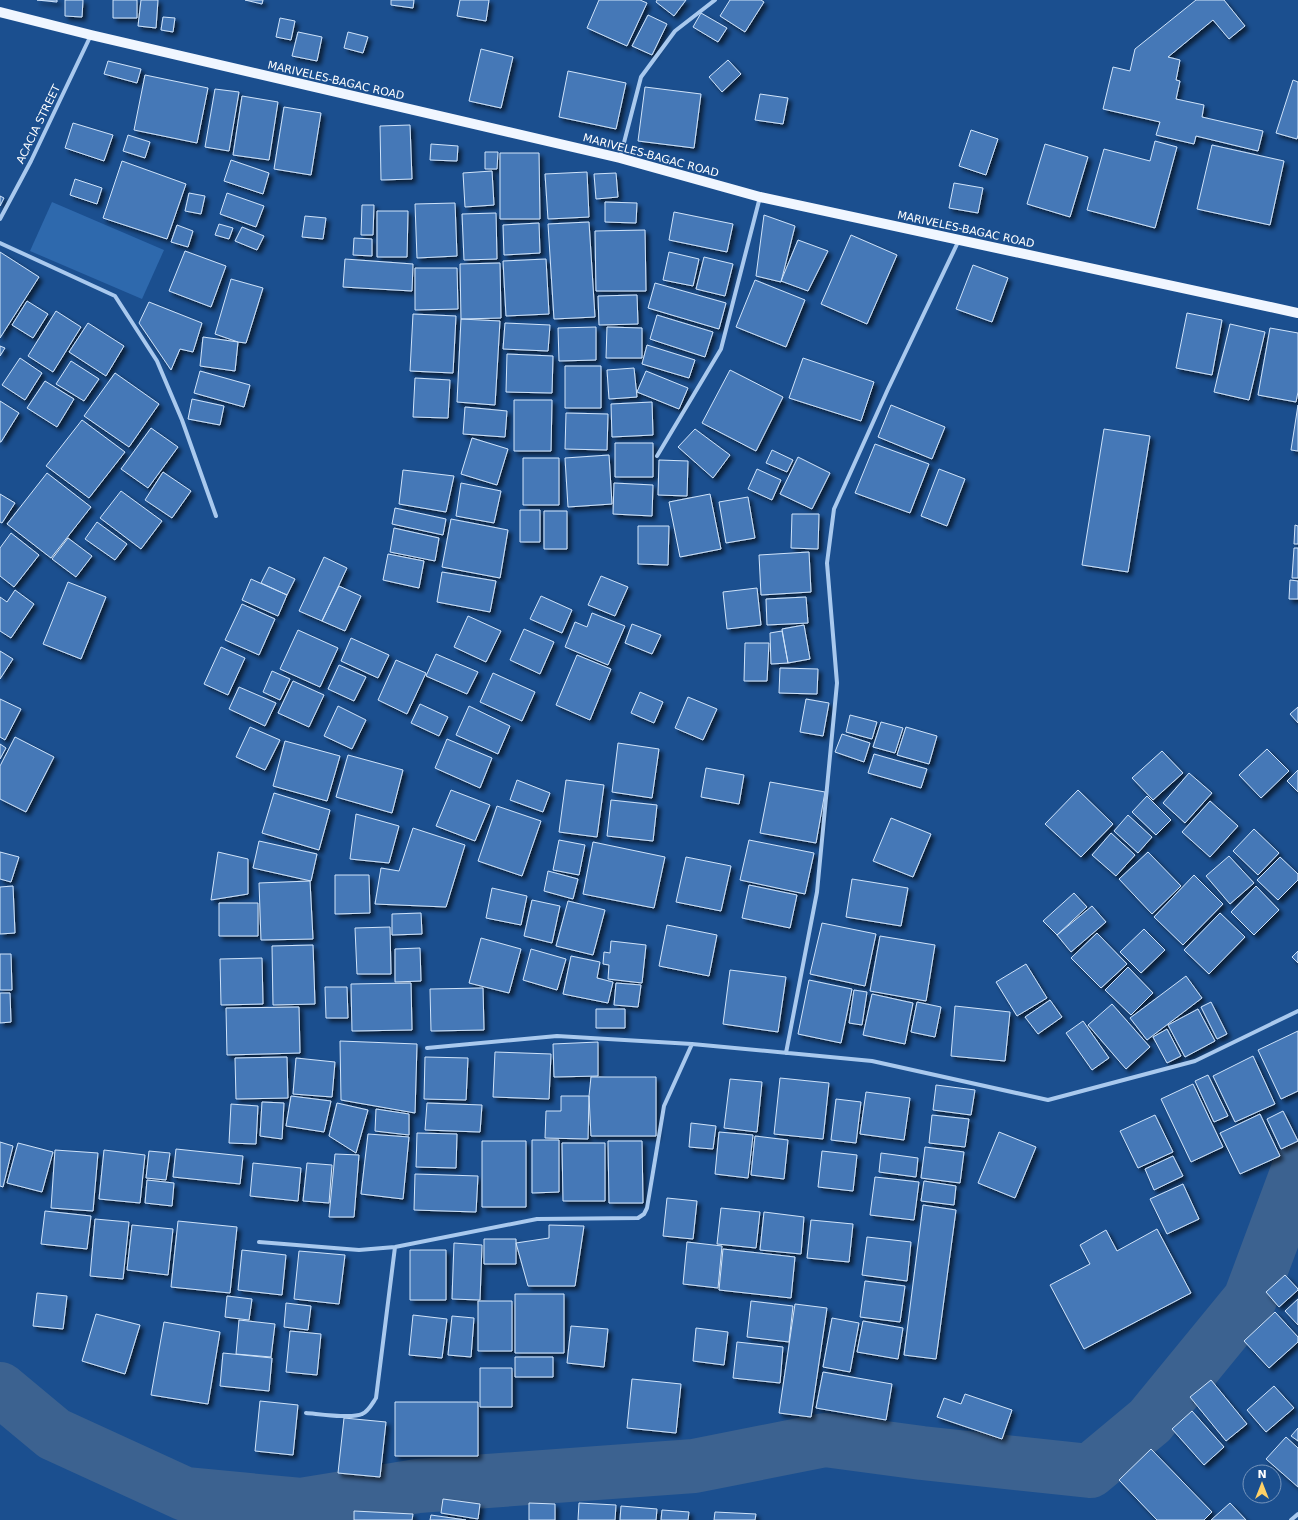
<svg xmlns="http://www.w3.org/2000/svg" width="1298" height="1520" font-family="'DejaVu Sans',sans-serif">
<defs>
<filter id="shadow"><feDropShadow dx="3.5" dy="3.5" stdDeviation="2" flood-color="#0009"/></filter>
</defs>
<rect width="100%" height="100%" fill="#1b4f8f"/>
<!-- green -->
<path fill="#2e69ad" d="M52,202L164,250L142,299L30,251Z"/>
<g fill="none" stroke-linecap="round" stroke-linejoin="round">
<!-- river -->
<path stroke="#3c6290" stroke-width="54" d="M0,1389L54,1434L185,1494L301,1505L418,1486L694,1466L825,1440L922,1453L1090,1471L1150,1421L1250,1299L1298,1170"/>
</g>
<!-- building -->
<path fill="#4478b7" stroke="#cfe3fa" filter="url(#shadow)" d="M37,0H57V2Z
M65,0H83L82,17L65,16Z
M113,0H137V18H113Z
M141,0H158L156,28L138,26Z
M245,0H263L262,4Z
M391,0H414L413,8L391,5Z
M460,0H489L486,21L457,16Z
M599,0H640L647,3L627,46L587,28Z
M657,0H686L674,16L656,2Z
M730,0H761L764,2L745,32L720,16Z
M1196,0H1224L1245,26L1229,39L1213,20L1168,57L1180,60L1176,80L1180,81L1176,99L1204,105L1202,117L1263,131L1258,151L1196,136L1194,144L1156,135L1160,122L1103,109L1113,67L1130,71L1135,49Z
M701,13L727,28L718,42L693,27Z
M648,15L667,24L652,55L632,46Z
M163,17L175,18L173,32L161,30Z
M280,18L295,21L291,40L276,37Z
M298,32L322,37L317,61L292,56Z
M348,32L368,37L363,53L344,48Z
M481,49L513,57L501,108L469,101Z
M728,60L741,74L722,92L709,77Z
M108,61L141,69L137,83L104,74Z
M568,71L626,83L616,129L559,117Z
M145,75L208,88L197,143L134,130Z
M1293,80L1298,82V135L1297,139L1276,133Z
M645,87L701,94L694,148L638,141Z
M215,89L239,92L229,151L205,147Z
M760,94L788,98L783,124L755,120Z
M242,96L278,102L269,160L233,155Z
M284,107L321,113L311,175L274,169Z
M73,123L113,135L104,161L65,148Z
M410,125L412,179L381,180L380,126Z
M971,130L998,139L986,175L959,166Z
M128,135L150,142L145,158L123,151Z
M1155,141L1177,147L1155,228L1087,210L1104,149L1150,161Z
M431,144L458,146L457,161L430,160Z
M1045,144L1088,157L1070,217L1027,204Z
M1212,145L1284,161L1270,225L1197,209Z
M485,152H498L497,169H485Z
M500,153H539L540,219H500Z
M231,160L269,173L263,194L224,181Z
M122,161L186,184L167,239L103,218Z
M492,171L494,205L465,207L463,173Z
M587,172L589,217L548,219L545,174Z
M616,173L618,197L596,199L594,174Z
M75,179L102,188L97,204L70,195Z
M954,183L983,188L978,213L949,208Z
M189,193L205,196L201,214L185,211Z
M227,193L264,206L256,227L220,214Z
M0,196L4,198L0,206Z
M605,202L637,203L636,223L605,222Z
M455,203L457,256L417,258L415,204Z
M362,205H374L373,235H361Z
M377,211H408L407,257H377Z
M674,212L733,224L727,252L669,240Z
M496,213L497,259L464,260L462,214Z
M764,215L795,226L781,282L756,276Z
M305,216L326,218L323,239L302,237Z
M589,222L595,317L554,319L548,224Z
M539,223L540,253L504,255L503,225Z
M219,224L233,228L229,239L215,235Z
M177,225L193,231L188,247L171,242Z
M242,227L264,236L257,250L235,241Z
M645,230L646,291H596L595,231Z
M851,235L897,255L867,324L821,304Z
M354,238L372,239V256L353,255Z
M798,240L828,251L808,291L781,281Z
M185,251L226,266L211,307L169,291Z
M0,252L39,277L0,338Z
M669,252L699,259L693,286L663,280Z
M704,257L733,264L725,296L696,289Z
M345,259L413,264L412,291L343,287Z
M546,259L549,314L506,316L503,261Z
M500,263L501,318L461,319L460,264Z
M973,265L1008,278L992,322L956,309Z
M415,268H457L458,309L415,310Z
M231,279L263,288L246,343L238,342L215,334Z
M755,280L805,300L786,347L736,327Z
M655,283L726,303L719,329L648,308Z
M637,295L638,324L599,325L598,296Z
M27,301L48,314L33,338L12,325Z
M149,302L202,323L193,352L180,349L171,370L139,323Z
M56,311L81,327L53,372L28,356Z
M1187,313L1222,320L1212,375L1176,368Z
M413,314L456,316L453,373L410,371Z
M657,315L713,332L705,357L650,339Z
M461,319L500,321L495,405L457,402Z
M88,323L124,346L106,376L69,352Z
M505,323L550,325L548,351L503,349Z
M1230,324L1265,332L1249,400L1214,392Z
M596,327V360L559,361L558,328Z
M607,327L642,328V358H606Z
M1270,328L1298,333V392L1296,402L1258,395Z
M203,337L238,342L235,371L200,366Z
M647,345L695,360L689,378L642,364Z
M0,346L5,348L0,356Z
M507,354L553,356L552,393L506,392Z
M20,358L42,373L25,400L2,385Z
M803,358L874,382L861,421L789,398Z
M71,361L99,379L84,401L56,384Z
M565,366H601V408H565Z
M634,368L637,397L609,399L607,370Z
M730,370L783,397L756,451L702,423Z
M200,371L250,385L244,407L194,393Z
M646,371L688,388L679,409L637,392Z
M115,373L159,404L129,447L84,416Z
M415,378L450,380L448,418L413,417Z
M45,381L74,399L57,427L27,408Z
M192,399L224,406L220,425L188,419Z
M514,400H552L551,451H514Z
M0,401L19,413L1,442H0Z
M652,402L653,435L612,437L611,404Z
M891,405L945,427L932,459L878,437Z
M1298,405V451L1291,450Z
M465,407L507,411L505,437L463,434Z
M566,413L608,414L607,450L565,449Z
M82,420L125,452L89,498L46,466Z
M151,428L178,447L148,488L121,469Z
M695,429L730,455L713,478L678,447Z
M1104,429L1150,436L1128,572L1082,565Z
M472,438L508,449L497,485L461,474Z
M615,443H653V477H615Z
M875,444L929,464L910,513L855,493Z
M772,450L793,460L787,472L766,463Z
M609,455L612,504L568,507L565,458Z
M798,457L830,473L812,509L780,494Z
M523,458H559V505H523Z
M659,460L688,461L687,496L658,495Z
M757,469L781,480L772,500L748,489Z
M939,469L965,479L947,526L921,516Z
M403,470L454,476L446,512L399,504Z
M163,472L191,491L172,518L145,500Z
M47,473L91,507L51,558L7,524Z
M461,483L501,491L494,523L456,516Z
M614,483L653,485L652,516L613,514Z
M121,491L162,521L141,549L100,518Z
M0,494L15,503L2,523L0,522Z
M710,494L721,549L680,557L669,502Z
M748,497L755,538L726,543L719,502Z
M395,508L446,519L443,535L392,524Z
M520,510H540V542H520Z
M544,511H567V549H544Z
M792,514H819L818,549L791,548Z
M451,519L508,530L500,578L442,567Z
M97,522L127,544L115,560L85,539Z
M1295,525L1298,526V544H1294Z
M638,526H669L668,565L638,564Z
M394,528L439,538L435,561L390,552Z
M11,533L39,555L14,587L0,576V548Z
M68,538L92,556L76,577L52,559Z
M1294,548H1298V578H1292Z
M809,552L811,592L761,595L759,555Z
M388,554L424,561L419,588L383,580Z
M324,557L347,568L322,621L299,611Z
M269,567L295,579L287,595L261,583Z
M442,572L496,581L490,612L437,602Z
M601,576L628,587L615,616L588,605Z
M251,579L287,595L278,616L242,600Z
M1290,580L1298,581V599H1289Z
M68,582L106,597L81,659L43,644Z
M339,586L361,596L345,631L322,621Z
M757,588L761,625L727,629L723,592Z
M15,590L34,604L11,638L0,631V597L7,602Z
M541,596L572,610L562,633L530,619Z
M806,597L808,623L767,625L766,599Z
M242,604L275,619L259,655L225,640Z
M592,613L625,626L608,665L565,647L575,622L587,627Z
M468,616L501,631L486,662L454,647Z
M632,624L661,635L652,654L625,643Z
M804,625L810,659L788,663L782,629Z
M524,629L554,642L540,674L510,660Z
M298,630L338,648L320,687L280,669Z
M782,631L788,663L771,664L770,633Z
M351,638L389,655L378,678L341,661Z
M745,643H769L767,681H744Z
M221,647L245,658L228,695L204,684Z
M0,651L13,659L0,679Z
M436,654L478,672L467,694L426,676Z
M577,655L611,669L590,720L556,705Z
M396,660L426,673L407,714L378,700Z
M339,665L366,677L354,701L328,689Z
M780,668L818,669L817,694L779,693Z
M272,671L290,679L280,700L263,692Z
M493,673L535,692L522,721L480,702Z
M293,681L324,695L309,727L278,713Z
M239,687L276,703L265,726L229,709Z
M640,692L663,702L654,723L631,713Z
M688,697L717,709L703,740L675,728Z
M0,699L21,709L5,740L0,737Z
M806,699L829,703L823,736L800,732Z
M420,704L448,717L439,736L411,723Z
M338,706L366,720L352,749L324,736Z
M469,706L510,726L498,754L456,735Z
M1298,707V723L1290,714Z
M850,715L877,722L872,739L846,732Z
M881,722L903,728L895,753L873,747Z
M250,727L280,740L265,770L236,757Z
M906,727L937,736L929,764L897,755Z
M842,734L870,743L864,762L835,752Z
M15,737L54,757L26,812L0,799V766Z
M447,739L492,758L480,788L435,768Z
M285,741L340,756L327,801L273,786Z
M618,743L659,749L652,798L612,792Z
M0,744L6,748L0,759Z
M1267,749L1289,771L1261,798L1239,775Z
M1162,751L1183,773L1153,800L1132,778Z
M874,754L927,769L921,788L868,773Z
M348,755L403,770L392,813L336,797Z
M706,768L744,775L739,804L701,797Z
M1298,770V792L1287,781Z
M1189,773L1212,793L1185,823L1163,803Z
M517,780L550,793L543,812L510,800Z
M566,780L604,785L597,837L559,832Z
M770,782L825,792L816,843L760,833Z
M451,790L490,805L475,841L436,826Z
M1078,790L1113,824L1081,857L1045,824Z
M274,793L330,810L319,850L262,833Z
M1147,796L1171,820L1156,835L1132,812Z
M611,800L657,805L653,841L607,836Z
M1210,801L1238,826L1210,857L1182,832Z
M497,806L541,821L522,876L478,861Z
M356,814L399,826L389,863L350,859Z
M1128,815L1152,837L1138,853L1114,831Z
M891,818L931,834L913,877L873,861Z
M413,828L465,845L446,907L375,904L381,868L399,871Z
M1254,829L1279,853L1258,875L1233,851Z
M1111,833L1135,855L1116,876L1092,855Z
M559,840L585,845L579,875L553,870Z
M749,840L814,853L805,894L740,880Z
M259,841L317,854L311,881L253,868Z
M593,842L665,857L654,908L583,894Z
M0,852L19,857L11,882L0,879Z
M218,852L248,859V894L211,900Z
M1148,852L1181,886L1152,914L1119,879Z
M1229,856L1254,883L1230,904L1206,876Z
M686,857L731,866L721,911L676,902Z
M1280,857L1298,874V880L1278,900L1257,880Z
M548,871L578,879L573,899L544,891Z
M335,875H369L370,913L335,914Z
M1194,875L1223,904L1183,945L1154,917Z
M852,879L908,888L901,926L846,917Z
M310,881L313,939L261,940L259,883Z
M749,885L797,895L790,928L742,918Z
M13,886L15,933L0,934V887Z
M1256,886L1279,910L1254,935L1231,912Z
M492,888L527,896L521,925L486,918Z
M1074,893L1087,907L1057,935L1043,921Z
M532,900L560,906L552,943L524,936Z
M568,901L605,910L593,955L556,946Z
M219,903H258V936H219Z
M1092,906L1106,922L1071,952L1057,935Z
M421,913L422,934L392,935V914Z
M1220,913L1245,937L1209,974L1184,950Z
M822,923L876,934L865,986L810,974Z
M667,925L717,935L709,976L659,966Z
M390,927L391,974H357L355,928Z
M1144,929L1165,950L1141,973L1120,952Z
M1097,933L1127,964L1101,988L1071,958Z
M880,936L935,945L926,1001L870,991Z
M481,938L521,949L509,993L469,983Z
M611,941L646,945L642,983L608,979L609,965L603,964L604,952L610,953Z
M313,945L315,1004L273,1005L272,946Z
M420,948L421,981L395,982V949Z
M531,949L566,959L557,990L523,980Z
M1298,951V963L1292,957Z
M0,954H11L12,990H0Z
M571,956L600,962L597,978L613,982L608,1003L563,994Z
M262,958L263,1004L221,1005L220,959Z
M1026,964L1047,998L1017,1016L996,982Z
M1128,967L1153,993L1131,1015L1105,990Z
M730,970L786,977L778,1032L723,1024Z
M1186,976L1202,998L1147,1040L1130,1018Z
M809,980L852,989L841,1043L798,1034Z
M411,983L412,1030L352,1031L351,984Z
M616,983L641,985L638,1007L614,1005Z
M325,987H347L348,1018H326Z
M483,988L484,1030L431,1031L430,989Z
M854,990L867,992L862,1025L849,1023Z
M0,993H10L11,1022L0,1023Z
M872,994L913,1003L905,1044L863,1035Z
M1050,1000L1062,1017L1038,1034L1025,1017Z
M917,1002L941,1007L935,1037L911,1032Z
M1211,1002L1227,1034L1217,1039L1201,1007Z
M1112,1004L1150,1047L1126,1069L1088,1025Z
M955,1006L1010,1012L1005,1061L951,1056Z
M299,1007L300,1053L227,1055L226,1008Z
M596,1009H625V1028H596Z
M1198,1009L1215,1041L1185,1057L1168,1025Z
M1083,1021L1109,1058L1092,1070L1066,1033Z
M1167,1029L1181,1056L1167,1063L1153,1037Z
M1298,1031V1091L1281,1099L1258,1050Z
M340,1041L417,1044L415,1113L341,1100Z
M598,1042V1076L554,1077L553,1044Z
M495,1052L551,1054L549,1099L493,1097Z
M1253,1056L1275,1104L1235,1122L1213,1076Z
M287,1057L288,1098L236,1099L235,1058Z
M425,1057L468,1058L466,1100L424,1099Z
M296,1058L335,1062L332,1097L293,1094Z
M1208,1075L1228,1116L1214,1122L1195,1081Z
M591,1077H656V1136H591L589,1096Z
M780,1078L829,1083L823,1139L774,1134Z
M730,1079L762,1082L757,1132L724,1128Z
M1193,1084L1223,1147L1191,1162L1161,1099Z
M936,1085L975,1090L971,1115L933,1110Z
M866,1092L910,1098L904,1140L860,1134Z
M291,1096L331,1101L324,1132L286,1126Z
M561,1096H589L588,1139L545,1138L546,1111H561Z
M836,1099L861,1102L856,1143L831,1140Z
M262,1102L284,1103L282,1139L260,1136Z
M337,1103L368,1110L356,1153L329,1136Z
M427,1103L482,1105L480,1132L425,1130Z
M231,1104L258,1106L256,1144L229,1143Z
M376,1109L409,1114V1135L375,1131Z
M1283,1111L1298,1141L1281,1149L1267,1119Z
M1260,1114L1280,1156L1240,1174L1220,1133Z
M932,1115L969,1119L965,1147L929,1143Z
M1155,1115L1173,1152L1138,1168L1120,1131Z
M691,1123L716,1126L713,1149L689,1147Z
M719,1132L753,1135L748,1178L715,1174Z
M999,1132L1036,1147L1015,1198L978,1183Z
M417,1133L457,1134L456,1168L416,1167Z
M368,1134L409,1137L403,1199L361,1194Z
M755,1136L788,1140L784,1179L751,1175Z
M532,1140H559V1192L532,1193Z
M482,1141H526V1207H482Z
M608,1141H642L643,1203H609Z
M0,1142L13,1146L3,1187L0,1186Z
M18,1143L53,1152L42,1192L7,1183Z
M562,1143H605V1201H563Z
M925,1147L964,1152L960,1183L921,1178Z
M176,1149L243,1156L240,1184L173,1177Z
M55,1150L98,1153L93,1211L51,1208Z
M104,1150L145,1155L140,1203L99,1199Z
M149,1151L170,1153L166,1180L146,1178Z
M822,1151L857,1155L853,1191L818,1187Z
M881,1153L918,1158L916,1177L879,1172Z
M335,1154L359,1155L354,1217H329Z
M1173,1156L1183,1176L1154,1190L1145,1169Z
M253,1163L301,1168L298,1201L250,1196Z
M307,1163L332,1165L329,1203L303,1201Z
M415,1174L478,1176L476,1212L414,1210Z
M875,1177L919,1182L914,1220L870,1215Z
M147,1180L174,1183L172,1206L145,1203Z
M924,1181L956,1186L954,1205L921,1201Z
M1183,1184L1199,1219L1167,1234L1150,1199Z
M667,1198L697,1201L693,1239L663,1236Z
M923,1205L956,1210L936,1359L904,1355Z
M721,1208L760,1212L756,1248L717,1244Z
M45,1211L91,1216L87,1249L41,1244Z
M764,1212L804,1217L801,1254L760,1250Z
M95,1219L129,1222L123,1279L90,1276Z
M811,1220L853,1224L849,1262L807,1258Z
M178,1221L237,1227L230,1293L171,1287Z
M132,1225L173,1229L168,1275L127,1270Z
M549,1225L584,1226L575,1286H528L516,1243L549,1238Z
M1157,1229L1191,1293L1084,1349L1050,1285L1090,1264L1080,1245L1106,1230L1117,1251Z
M867,1237L911,1242L907,1281L862,1275Z
M484,1239H516V1264H484Z
M687,1242L722,1246L718,1288L683,1284Z
M454,1243L482,1245L480,1300L452,1299Z
M723,1249L795,1257L791,1298L719,1290Z
M242,1250L286,1255L282,1295L238,1290Z
M410,1250H446V1300H410Z
M299,1251L345,1255L339,1304L294,1299Z
M1285,1275L1298,1289V1290L1279,1307L1266,1292Z
M865,1281L905,1286L900,1322L860,1317Z
M37,1293L67,1296L63,1329L33,1326Z
M515,1294H564V1353H515Z
M227,1296L252,1299L249,1320L225,1317Z
M1298,1299V1325L1285,1311Z
M478,1301H512V1351H478Z
M751,1301L793,1306L789,1342L747,1337Z
M286,1303L311,1306L308,1330L284,1327Z
M795,1304L827,1308L811,1417L779,1413Z
M1275,1312L1298,1337V1342L1269,1368L1244,1341Z
M96,1314L140,1325L125,1374L82,1361Z
M413,1315L447,1319L442,1358L409,1355Z
M452,1316L474,1318L471,1357L448,1355Z
M832,1318L859,1323L850,1372L823,1367Z
M239,1320L275,1324L271,1357L236,1354Z
M863,1321L903,1328L898,1359L857,1352Z
M164,1322L220,1332L208,1404L151,1395Z
M571,1326L608,1329L604,1367L567,1363Z
M696,1328L728,1332L724,1365L693,1361Z
M290,1331L321,1334L317,1375L286,1372Z
M737,1342L783,1347L780,1383L733,1378Z
M223,1353L272,1358L269,1391L220,1386Z
M515,1357H553V1377H515Z
M480,1368H512V1407H480Z
M823,1372L892,1384L886,1420L816,1408Z
M632,1379L681,1384L676,1433L627,1428Z
M1211,1380L1247,1424L1226,1441L1190,1397Z
M1274,1386L1294,1408L1266,1432L1247,1410Z
M965,1394L1012,1410L1002,1439L937,1417L944,1398L961,1404Z
M260,1401L298,1405L293,1455L255,1451Z
M395,1402H478V1456H395Z
M1192,1411L1224,1447L1204,1465L1172,1429Z
M344,1418L386,1422L380,1477L338,1473Z
M1298,1428V1441L1291,1436Z
M1286,1437L1298,1448V1487L1266,1459Z
M1151,1449L1212,1512L1204,1520H1157L1119,1480Z
M443,1499L480,1504L478,1519L441,1513Z
M529,1503L555,1504V1520H529Z
M579,1503L616,1505L615,1520H578Z
M1230,1503L1246,1520H1211Z
M621,1506L657,1509L656,1520H620Z
M662,1510L689,1512L688,1520H661Z
M354,1511L413,1514L412,1520H354Z
M715,1512L756,1514L755,1520H714Z
M431,1515L466,1520H430Z"/>
<g fill="none" stroke-linecap="round" stroke-linejoin="round">
<!-- minor -->
<path stroke="#a9c9ee" stroke-width="4" d="M620,158L641,77L675,31L715,0
M0,219L31,161L91,35
M0,243L115,296L157,361L182,420L216,516
M657,456L721,349L760,197
M427,1048L557,1036L692,1044L872,1061L1048,1100L1195,1061L1298,1011
M786,1053L817,892L837,683L827,563L834,509L888,389L959,240
M259,1242L359,1250L395,1247L537,1219L638,1218L644,1214L647,1208L664,1106L692,1044
M306,1413C319,1414 352,1419 362,1414C368,1412 372,1404 376,1398L395,1247
M1291,1520L1298,1514"/>
<!-- primary -->
<path stroke="#f0f6ff" stroke-width="10" d="M0,12L91,35L620,158L760,197L1298,313"/>
</g>
<g text-anchor="middle" stroke-width="3" stroke-linejoin="round" paint-order="stroke">
<!-- street labels -->
<g font-size="11" fill="#fff" stroke="#1b4f8f">
<text transform="translate(336 80) rotate(13)" y="4">MARIVELES-BAGAC ROAD</text>
<text transform="translate(38 124) rotate(-64)" y="4">ACACIA STREET</text>
<text transform="translate(651 155) rotate(15)" y="4">MARIVELES-BAGAC ROAD</text>
<text transform="translate(966 229) rotate(12)" y="4">MARIVELES-BAGAC ROAD</text>
</g>
</g>
<!-- north arrow -->
<g transform="translate(1262 1484)"><circle r="19" fill="#1b4f8f" stroke="#7695bc"/>
<path d="M0-3L7 15L0 10L-7 15Z" fill="#ffd166"/>
<text y="-6" font-size="11" font-weight="bold" text-anchor="middle" fill="#ffffff">N</text>
</g>
</svg>
